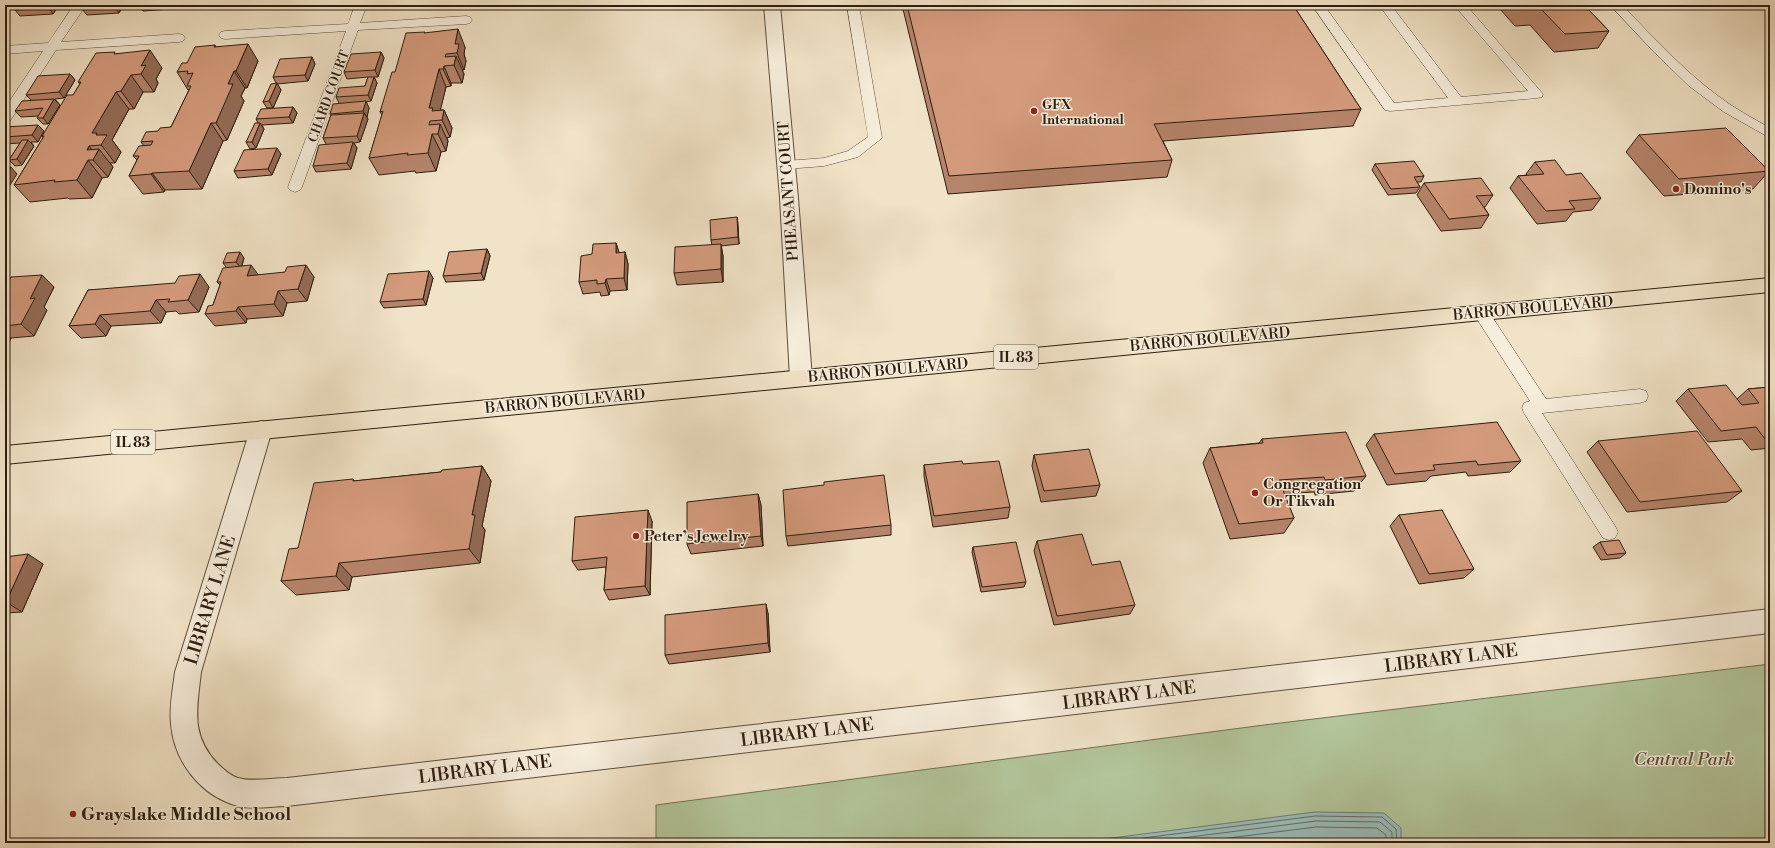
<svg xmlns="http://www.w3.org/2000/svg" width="1775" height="848" font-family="'Libre Bodoni',serif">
<rect width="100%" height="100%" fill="#f1e3c7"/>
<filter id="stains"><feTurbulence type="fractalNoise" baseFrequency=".005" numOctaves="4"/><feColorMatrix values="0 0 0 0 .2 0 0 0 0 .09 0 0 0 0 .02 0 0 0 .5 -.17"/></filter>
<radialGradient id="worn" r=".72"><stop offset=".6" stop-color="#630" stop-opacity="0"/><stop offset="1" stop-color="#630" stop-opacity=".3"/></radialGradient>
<!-- green -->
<path fill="#b3c59b" stroke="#707155" d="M1770,664V843H656V805L1264,725Z"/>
<!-- water -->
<path fill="#9bbdba" stroke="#6f7d76" d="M1315,812L1384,813L1401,828V843H1073Z"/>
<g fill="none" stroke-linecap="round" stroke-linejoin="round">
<!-- shore -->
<path stroke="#646d64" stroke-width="1" d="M1104,843L1315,816L1382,817L1396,829L1397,843
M1143,843L1316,821L1380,822L1392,832V843
M1189,843L1316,827L1377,828L1386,835V843"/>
<!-- service casing -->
<g stroke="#5e4e3d" stroke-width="1">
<path id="service" d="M74,5H86L61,42L179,34L183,35L185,38L183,41L179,42L56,50L10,121L5,122V108L43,51L5,54V46L48,43Z
M355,5H367L360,23L466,16L470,17L472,20L470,23L466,24L358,30L302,187L300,190L295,192L290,190L288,187L346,31L225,39L221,38L219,35L221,32L225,31L348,24Z
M847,5H859L882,138L858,157L824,166L786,169L781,168L779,165L781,162L786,161L824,158L848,151L868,137Z
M1312,5H1324L1394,103L1448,98L1379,5H1391L1461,97L1528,91L1454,5H1466L1543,94L1542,97L1537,98L1390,111L1385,110Z
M1610,5H1622C1653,37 1683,70 1718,96C1734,108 1752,118 1770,128V138L1724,112L1689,86L1655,53Z
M1481,307L1487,309L1546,399L1640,389L1646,391L1648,396L1646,401L1640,403L1542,413L1615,526L1618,532L1615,538L1609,540L1603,538L1524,413L1522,408L1524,403L1530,401L1473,313L1475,309Z"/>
</g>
<!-- minor casing -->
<g stroke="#5e4e3d" stroke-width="2">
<path id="minor" d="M764,5H780L798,198L812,378L809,384L801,386L793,384L790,378L780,198Z
M261,421L269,424L272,430L201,672C197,709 190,735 218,764C223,769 231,776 238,778C253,782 271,778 287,778L1770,609V633L287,806C271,806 254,810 238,806C201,796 174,762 171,724C169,707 173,689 175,672L250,430L253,424Z"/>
</g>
<!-- primary casing -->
<g stroke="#2d1d0f" stroke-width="2">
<path id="primary" d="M1770,278V292L5,464V446Z"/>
</g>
<!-- service -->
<use href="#service" fill="#f6eddb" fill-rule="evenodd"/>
<!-- minor -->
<use href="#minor" fill="#f6eddb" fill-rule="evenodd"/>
<!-- primary -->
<use href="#primary" fill="#f1e3c7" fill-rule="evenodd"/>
</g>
<!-- wall -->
<path fill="#b6846b" stroke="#2d1d0f" d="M19,5H59L53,14L20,16L15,10Z
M123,5L119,13L87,15L82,9Z
M139,5H201L199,7L143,11Z
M902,5H1293L1361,109L1353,126L1163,141L1172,160L1167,177L948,194Z
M1503,5H1584L1609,31L1598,48L1554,52L1530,25L1515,26L1500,9Z
M425,33L465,47L464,54L466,61L464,70H462L464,74L462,83H451V86L446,87L440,110H444L452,128L450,137L447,138L448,141L446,151L441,152L436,171L416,173L415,171L379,175L369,158L382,115L380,112L395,72Z
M215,45L216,47L258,61L247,88H245L241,96L244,101L227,140L223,141L202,189L165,190L164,192L143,194L129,176L137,160L133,156L144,146L141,142L158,131L171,127L189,90H188L177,72L187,63Z
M381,52L384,58L378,77H374L377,83L371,101L366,102L369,108L367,117L368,119L360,142L354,143L357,148L351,169L316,172L313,166L326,144L323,138L331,115L330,114L339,103L336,97L365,86L368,77L347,79L344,72Z
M116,54L162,68L156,79L158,83L154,92H143L134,109H129L112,140L121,152L115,163H110L113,167L108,177L102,178L92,198L69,199L68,198L30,202L14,185L43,138L42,136L73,95L80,84L78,82Z
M312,57L315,64L308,81L277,84L281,90L273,108H267L263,102L276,83L273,77Z
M70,74L75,80L64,98L55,99L60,105L48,124H43L37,118L39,116L21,117L15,111L31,100L26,95Z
M293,107L297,113L293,123L262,125L264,129L256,148L250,149L246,142L258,123L256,119Z
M5,127L44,131L38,142H31L34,146L22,165L15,166L9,160L20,143L5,144Z
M1639,135L1769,171L1753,189L1664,196L1626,152Z
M281,154L272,175L238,178L234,171Z
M1535,162L1566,175L1601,198L1592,210L1573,212L1566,221L1537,224L1510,188L1518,176L1527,175L1526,174Z
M1375,164L1424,176L1421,182H1417L1420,187L1416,193L1388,195L1372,170Z
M1424,183L1493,195L1485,207H1484L1489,215L1481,228L1441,231L1417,195Z
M737,217L739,244L721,246L723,256V282L677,285L674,273L712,245L711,240Z
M616,243L619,253L625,252L628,264L627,290L610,291L609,295L601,296L600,292L583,294L579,282L592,254Z
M487,249L490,256L484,280L446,282L443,276Z
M244,258L242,266L258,275L314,277L307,301L287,303L283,316L247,319L246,323L215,326L205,314L213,305L220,285L217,282L226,267L223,263Z
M433,278L426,305L384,308L380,302Z
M54,287L44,307L47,310L34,336L11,338L7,346H5V288Z
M209,287L199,312L179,314L176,311L166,312L161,323L111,326L106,336L81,338L69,326L88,290Z
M1770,387V448L1751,450L1742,439L1708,442L1676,401L1688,389L1737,399L1748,389Z
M1374,434L1521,461L1510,472L1468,476L1466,472L1431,476L1426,481L1387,485L1366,445Z
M1262,439L1366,476L1354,491L1315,495L1314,492L1284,494L1294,518L1284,533L1230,539L1203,463L1210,448L1259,443Z
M1598,441L1742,491L1727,502L1627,512L1587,452Z
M1034,455L1100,485L1096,496L1041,502L1032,466Z
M963,464L1010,507L1008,518L933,527L924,476V465Z
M482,466L491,481L482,526L485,530L480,563L352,577L349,590L296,595L281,581L298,548L353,479L355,481L441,472Z
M824,485L891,525V535L788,546L786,536Z
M758,494L761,505L763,546L691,554L687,544Z
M1399,515L1474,569L1464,578L1419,584L1390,526Z
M652,521L650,595L609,600L604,590L606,567L578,570L572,561Z
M1037,541L1092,565L1135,605L1130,614L1054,625L1034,551Z
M1600,542L1626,553L1620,558L1601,560L1593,547Z
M973,547L1026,582L1024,587L981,592L972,552Z
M5,557L43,564L22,612L6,613L5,615Z
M768,613L770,652L669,664L665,655Z"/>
<!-- shaded-wall -->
<path fill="#946c57" stroke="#2d1d0f" d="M50,5H59L53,14L49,8Z
M115,5H123L119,13L114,6Z
M458,29L465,47L464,54L466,61L464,70L457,53L455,44Z
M248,44L258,61L247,88L236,71Z
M150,50L162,68L156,79L158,83L154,92L141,74V66Z
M381,52L384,58L378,77L375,70Z
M456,56L464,74L462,83L454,65Z
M312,57L315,64L308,81L305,75Z
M444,66L451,83V86L443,69Z
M439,69L446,87L438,120L429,108Z
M234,71L245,88L241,96L244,101L227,140L216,123L228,84Z
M70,74L75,80L64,98L59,92Z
M131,75L143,92L134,109L121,91Z
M374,77L377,83L371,101L368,95Z
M277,83L281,90L273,108L269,101Z
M116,92L129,109L112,140L121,152L115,163L92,133Z
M54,99L60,105L48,124L43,118Z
M366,101L369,108L367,117L363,111Z
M293,107L297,113L293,123L289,117Z
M444,110L452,128L450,137L442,120Z
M364,113L368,119L360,142L357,136Z
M211,123L223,141L202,189L189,171Z
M260,123L264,129L256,148L252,142Z
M440,124L448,141L446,151L438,134Z
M38,125L44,131L38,142L32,135Z
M432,134L441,152L436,171L428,153Z
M28,140L34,146L22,165L17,159Z
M353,142L357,148L351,169L347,163Z
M89,146L96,155L99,149L113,167L108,177L93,160L87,150Z
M277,148L281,154L272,175L268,169Z
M88,160L102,178L92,198L77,180Z
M11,167L17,174L5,193V177Z
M152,173L165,190L164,192L151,174Z
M737,217L738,223L739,244L738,237Z
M616,243L620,255L616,253Z
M721,244L723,256V282L721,269Z
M487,249L490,256L484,280L481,273Z
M240,252L244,258L241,268L236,262Z
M625,252L628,264L627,290L624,278Z
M251,265L260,277L247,276Z
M306,265L314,277L307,301L298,289Z
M429,271L433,278L426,305L423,299Z
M200,274L209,287L199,312L188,300Z
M42,275L54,287L44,307L47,310L34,336L21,324L30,299Z
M606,279L610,291L609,295L605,283Z
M278,291L287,303L283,316L274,304Z
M156,300L166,312L161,323L150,311Z
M238,307L247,319L246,323L236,311Z
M100,315L111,326L106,336L95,324Z
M5,332L11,338L7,346L5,344Z
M482,466L491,481L482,526L485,530L480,563L469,549L472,515Z
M758,494L761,505L763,546L761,536Z
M648,510L652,521L650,595L645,586Z
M28,554L43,564L22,612L6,602Z
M339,563L352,577L349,590L336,576Z
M766,604L768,613L770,652L768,643Z"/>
<!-- building -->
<path fill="#d49a7c" stroke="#2d1d0f" d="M19,5H50L49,8L15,10Z
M84,5H115L114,6L82,9Z
M907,5H1293L1361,109L1154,124L1172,160L949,176Z
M1522,5H1584L1609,31L1565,34L1540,8L1525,9Z
M458,29L455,44H459L457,53L446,54L445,57L456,56L454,65L444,66L443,69H439L429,108H433L432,111L444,110L442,120L430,121L429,125L440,124L438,134H432L428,153L407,155L408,153L369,158L383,111L380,112L392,72H395L406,33L425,32L424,33Z
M248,44L236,71H234L228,84H233L216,123H211L189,171L152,173L151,174L129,176L139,156H133L139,146L151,145L153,141L141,142L146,132L158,131L160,128L171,127L191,86H187L193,73L187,74L188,71L177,72L182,63H187L195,47L215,45L214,47Z
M150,50L141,66L146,65L141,74L131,75L121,91L116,92L92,133H97L96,135H107L101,145L89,146L87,150L99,149L93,160H88L77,180L54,182L55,180L14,185L44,136H42L67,95H73L81,82H78L96,53L115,52L114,54Z
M381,52L375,70L344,72L351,54Z
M312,57L305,75L273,77L280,59Z
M70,74L59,92L26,95L38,76Z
M368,77H374L368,95L336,97L339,88L365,86Z
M277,83L269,101L263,102L271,84Z
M54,99L43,118H37L43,108L15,111L22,101Z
M366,101L363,111L330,114L333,104Z
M293,107L289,117L256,119L261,109Z
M364,113L357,136L323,138L331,115Z
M255,123H260L252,142H246Z
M38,125L32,135L5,137V127Z
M1726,128L1769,171L1679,179L1639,135Z
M22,140H28L17,159L9,160Z
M353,142L347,163L313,166L319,145Z
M277,148L268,169L234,171L244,150Z
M1555,160L1566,175L1581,173L1601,198L1569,201L1575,209L1546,211L1518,176L1544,174L1535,162Z
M1414,161L1424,176L1414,177L1420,187L1391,189L1375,164Z
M11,167L5,177V168Z
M1481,178L1493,195L1476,196L1489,215L1449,219L1424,183Z
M737,217L738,237L711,240L710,220Z
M616,243V253L625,252L624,278L606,279L605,283L597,284V280L579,282L581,256L592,254L593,244Z
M721,244V269L674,273L675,247Z
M487,249L481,273L443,276L449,252Z
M240,252L236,262L223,263L227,253Z
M251,265L247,276L285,272L287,267L306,265L298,289L278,291L274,304L238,307L236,311L205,314L208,306L213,305L221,282H217L223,268Z
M429,271L423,299L380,302L388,274Z
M200,274L188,300L168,302L170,299L156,300L150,311L100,315L95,324L69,326L88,290L175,283L179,276Z
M42,275L30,299L35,298L21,324L5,326V288L11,277Z
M1726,385L1742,405L1759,403L1748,389L1770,387V438L1765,439L1756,427L1721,431L1688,389Z
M1497,422L1521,461L1478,465L1476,461L1433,465L1435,470L1395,474L1374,434Z
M1697,431L1742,491L1640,502L1598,441Z
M1346,432L1366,476L1325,480L1324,477L1279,480L1294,518L1239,524L1210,448L1263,443L1262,439Z
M1089,449L1100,485L1044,491L1034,455Z
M962,461L963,464L999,461L1010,507L934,516L924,465Z
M482,466L472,515H475L469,549L339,563L336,576L281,581L289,549L298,548L314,483L353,479V481L441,472L442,470Z
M884,475L891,525L786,536L783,490L824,485V482Z
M758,494L761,536L687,544V502Z
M648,510L645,586L604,590L607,557L572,561L575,517Z
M1442,510L1474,569L1429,574L1399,515Z
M1082,534L1092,565L1120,561L1135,605L1057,616L1037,541Z
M1619,540L1626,553L1607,555L1600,542Z
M1016,542L1026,582L982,587L973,547Z
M28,554L6,602H5V557Z
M766,604L768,643L665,655V615Z"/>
<!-- markers -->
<g fill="#8f2418" stroke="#f6eddb" stroke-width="1.5">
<circle cx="1034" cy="111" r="4"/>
<circle cx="1676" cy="189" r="4"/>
<circle cx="1255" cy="493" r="4"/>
<circle cx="636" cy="536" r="4"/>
<circle cx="73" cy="814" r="4"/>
</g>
<g text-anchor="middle" stroke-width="3" stroke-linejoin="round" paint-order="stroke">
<!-- far-street labels -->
<g font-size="13" fill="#2d1d0f" stroke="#f6eddb">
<text transform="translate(328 96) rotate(-70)" y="5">CHARD COURT</text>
</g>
<!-- far-poi labels -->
<g font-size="13" font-weight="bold" fill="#2d1d0f" stroke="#f6eddb" text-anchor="start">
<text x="1042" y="109">GFX<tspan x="1042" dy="15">International</tspan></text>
</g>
<!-- shield labels -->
<g fill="#f6eddb" stroke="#695b4c" stroke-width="1">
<rect x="994" y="345" width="44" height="24" rx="3"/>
<rect x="111" y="430" width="44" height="24" rx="3"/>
</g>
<g font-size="14" font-weight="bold" fill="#2d1d0f">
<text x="1016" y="362">IL 83</text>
<text x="133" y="447">IL 83</text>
</g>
<!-- poi labels -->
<g font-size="15" font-weight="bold" fill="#2d1d0f" stroke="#f6eddb" text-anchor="start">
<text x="1684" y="194">Domino's</text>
<text x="1263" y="489">Congregation<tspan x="1263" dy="17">Or Tikvah</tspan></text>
<text x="644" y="541">Peter’s Jewelry</text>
</g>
<!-- street labels -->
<g font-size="15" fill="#2d1d0f" stroke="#f6eddb">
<text transform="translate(788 191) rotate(-94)" y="5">PHEASANT COURT</text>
<text transform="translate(1533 308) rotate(-5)" y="5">BARRON BOULEVARD</text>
<text transform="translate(1210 339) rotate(-5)" y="5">BARRON BOULEVARD</text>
<text transform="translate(888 370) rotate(-5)" y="5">BARRON BOULEVARD</text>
<text transform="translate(565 401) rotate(-5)" y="5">BARRON BOULEVARD</text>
</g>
<!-- near-street labels -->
<g font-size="18" fill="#2d1d0f" stroke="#f6eddb">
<text transform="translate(210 600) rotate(-73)" y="6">LIBRARY LANE</text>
<text transform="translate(1451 658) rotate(-7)" y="6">LIBRARY LANE</text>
<text transform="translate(1129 695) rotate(-7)" y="6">LIBRARY LANE</text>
<text transform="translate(807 732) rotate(-7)" y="6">LIBRARY LANE</text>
<text transform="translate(485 769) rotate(-7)" y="6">LIBRARY LANE</text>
</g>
<!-- near-park labels -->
<g font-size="18" font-style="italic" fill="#554f39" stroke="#f6eddb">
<text x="1684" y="765">Central Park</text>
</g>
<!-- near-poi labels -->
<g font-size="18" font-weight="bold" fill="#2d1d0f" stroke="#f6eddb" text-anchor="start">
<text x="81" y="820">Grayslake Middle School</text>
</g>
</g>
<!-- margin -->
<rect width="1775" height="848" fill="none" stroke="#f1e3c7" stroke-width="20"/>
<rect x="6" y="6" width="1763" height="836" fill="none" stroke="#2d1d0f" stroke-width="2"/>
<rect x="10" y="10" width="1755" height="828" fill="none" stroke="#2d1d0f"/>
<rect width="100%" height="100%" filter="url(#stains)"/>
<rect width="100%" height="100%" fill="url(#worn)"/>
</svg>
